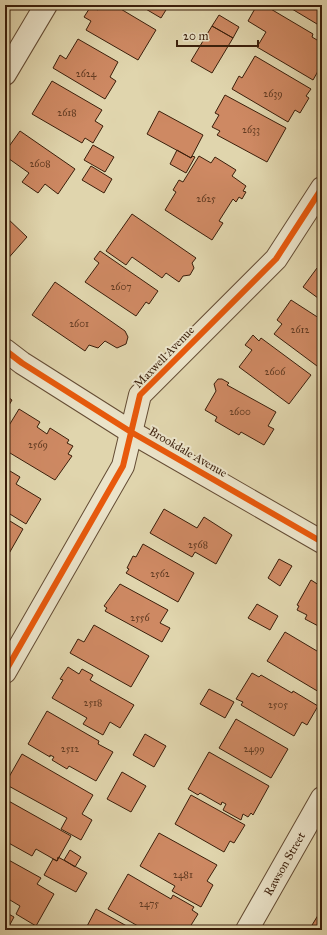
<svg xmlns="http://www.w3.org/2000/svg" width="327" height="935" font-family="'IM FELL Great Primer',serif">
<rect width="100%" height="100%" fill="#e0d5ad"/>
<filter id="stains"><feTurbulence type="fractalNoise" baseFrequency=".005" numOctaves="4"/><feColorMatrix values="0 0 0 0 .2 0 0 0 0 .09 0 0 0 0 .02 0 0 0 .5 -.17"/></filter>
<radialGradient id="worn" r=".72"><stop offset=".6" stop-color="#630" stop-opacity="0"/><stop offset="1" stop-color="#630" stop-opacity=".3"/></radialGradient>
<!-- building -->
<path fill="#ce8963" stroke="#3b1f0b" d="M101,5H114L156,30L138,60L86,30L91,21L84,17L91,6L98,10Z
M139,5H169L161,18Z
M257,5H264L313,34L312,37L322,43V64L313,80L257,47L266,32L248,21Z
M287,5H322V27L287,6Z
M219,15L239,27L233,38L212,26Z
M212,26L233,38L212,73L191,61Z
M78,39L118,62L110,77L116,81L105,99L53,68L60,55L66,59Z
M255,56L311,89L306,96L309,98L300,113L295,110L288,122L232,89L239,76L242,78Z
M52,81L102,110L95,121L103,126L93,143L85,138L82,143L32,114Z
M225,95L286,128L267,162L217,135L220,131L212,127L219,115L215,113Z
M159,111L203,135L191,158L147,134Z
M20,131L75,169L58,194L45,184L38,193L22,182L29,173L5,156V152Z
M93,145L114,157L105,172L84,160Z
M177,150L191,158L192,156L195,157L186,173L170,164Z
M199,156L211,163L215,157L236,170L232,176L246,186L243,191L246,192L242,199L239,197L236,202L233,199L219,221L223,223L212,240L165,210L176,192L173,190L179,180L183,182Z
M91,166L112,179L104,193L82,180Z
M5,208L6,217L27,237L5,262Z
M132,214L196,258L192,263L194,268L190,275L183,276L179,282L166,273L162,278L132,257L126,265L106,251Z
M100,251L158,291L149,304L146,302L136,316L85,282L99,263L94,259Z
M317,268L320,271L322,268V301L303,287Z
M55,282L125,331L128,337L126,344L117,348L105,341L98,348L89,345L85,351L32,315Z
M291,300L322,320V360L317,366L274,334L282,324L277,320Z
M253,335L259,341L261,338L311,375L289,404L239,367L252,350L245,345Z
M218,379H222L229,383L227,385L276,412L268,426L274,429L264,445L241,432L239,435L215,421L217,417L205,410L216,391L214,384Z
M5,395L12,400L5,412Z
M19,409L40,422L37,427L47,434L50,428L69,440L67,443L73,446L68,454L72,456L55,480L5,450V432Z
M5,468L20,477L16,484L41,499L26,524L5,511Z
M164,509L197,528L204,517L232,535L216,564L195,552L192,557L150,533Z
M5,518L23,529L7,557L5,556Z
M143,544L194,573L178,602L126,573L129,569L127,568L133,556L136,557Z
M279,559L292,566L280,586L268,578Z
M311,580L322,587V628L305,619L307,615L297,610L299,606L297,605Z
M120,584L168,610L160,623L170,628L162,642L105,611L107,608L104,606Z
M257,604L278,616L270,630L248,618Z
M94,625L149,656L131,687L70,653L78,639L84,642Z
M285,632L322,654V688L319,692L267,661Z
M68,667L79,674L82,669L93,675L90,680L134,705L120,728L110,722L103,735L83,724L87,718L52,698L63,680L60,679Z
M252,673L259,677L261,675L292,693L293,691L318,706L307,725L302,722L294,736L241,705L243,702L236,699Z
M209,689L234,702L225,718L200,704Z
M47,711L99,741L98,744L113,752L96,781L69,766L67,769L52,760L54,757L50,755V757L28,744Z
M236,719L288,749L271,778L219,748Z
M145,734L166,746L154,767L133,755Z
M209,752L269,786L253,815L251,813L248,817L243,814L241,820L223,810L226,804L222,802L221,805L200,793L198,795L188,789Z
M22,754L93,795L82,814L92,820L81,840L61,829L67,818L5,784Z
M122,772L146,786L131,812L107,799Z
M191,795L245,825L234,843L230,841L224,852L175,824Z
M5,799L71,836L57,861L36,849L32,856L5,841Z
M159,833L217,865L207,881L213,885L201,907L172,891L175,886L140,866Z
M70,850L81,857L75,867L64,860Z
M58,857L87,873L76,892L44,875L53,859L57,861Z
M5,858L41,878L37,884L54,894L36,926L16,914L20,906L5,897Z
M128,874L171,899L173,895L194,907L192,910L198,914L188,930L178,927L177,930H145L108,909Z
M322,904V930H309L320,912L318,911Z
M96,909L134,930H85Z
M5,912L14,917L7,930H5Z"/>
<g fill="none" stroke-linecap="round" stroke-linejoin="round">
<!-- street casing -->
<g stroke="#644c34" stroke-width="24">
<g id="street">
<path d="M5,74L46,5"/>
<path d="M5,350L22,363L131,432L322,542"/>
<path d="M5,672L123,466L140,395L276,259L322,188"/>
<path id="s1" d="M247,930L322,798"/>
</g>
</g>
<!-- street -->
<use href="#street" stroke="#ebe4ca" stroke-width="22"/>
<!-- cycleway casing -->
<g stroke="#ebe4ca" stroke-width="8">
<path id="cycleway" d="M5,350L22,363L131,432L322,542
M5,672L123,466L140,395L276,259L322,188"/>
</g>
<!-- cycleway -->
<use href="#cycleway" stroke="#e8590c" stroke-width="6"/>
</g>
<g text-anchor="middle" stroke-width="4" stroke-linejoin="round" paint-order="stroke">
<!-- number labels -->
<g font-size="10" fill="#603a21">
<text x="86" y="77">2624</text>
<text x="273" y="97">2639</text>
<text x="67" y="116">2618</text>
<text x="251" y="133">2633</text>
<text x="40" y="167">2608</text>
<text x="206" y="202">2625</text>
<text x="121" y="290">2607</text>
<text x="79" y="327">2601</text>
<text x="300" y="333">2612</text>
<text x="275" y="375">2606</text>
<text x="240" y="415">2600</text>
<text x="38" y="448">2569</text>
<text x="198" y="548">2568</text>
<text x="160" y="577">2562</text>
<text x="140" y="621">2556</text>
<text x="93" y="706">2518</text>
<text x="278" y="708">2505</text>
<text x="70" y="752">2512</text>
<text x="254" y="752">2499</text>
<text x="183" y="878">2481</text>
<text x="149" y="907">2475</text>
</g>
<!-- street labels -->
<g font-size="12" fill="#3b1f0b" stroke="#ebe4ca">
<text transform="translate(164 357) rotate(-46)" y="4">Maxwell Avenue</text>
<text transform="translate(188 452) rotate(30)" y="4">Brookdale Avenue</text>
<text dy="4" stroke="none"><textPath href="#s1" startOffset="76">Rawson Street</textPath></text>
</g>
</g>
<!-- margin -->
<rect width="327" height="935" fill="none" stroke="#e0d5ad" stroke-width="20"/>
<rect x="6" y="6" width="315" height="923" fill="none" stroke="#3b1f0b" stroke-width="2"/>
<rect x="10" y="10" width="307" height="915" fill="none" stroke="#3b1f0b"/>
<!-- scale -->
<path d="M177 40v6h81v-6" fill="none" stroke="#3b1f0b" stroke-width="2"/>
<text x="183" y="40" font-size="12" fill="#3b1f0b" stroke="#ebe4ca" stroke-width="3" paint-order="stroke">20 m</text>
<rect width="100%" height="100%" filter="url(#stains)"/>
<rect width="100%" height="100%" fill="url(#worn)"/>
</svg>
